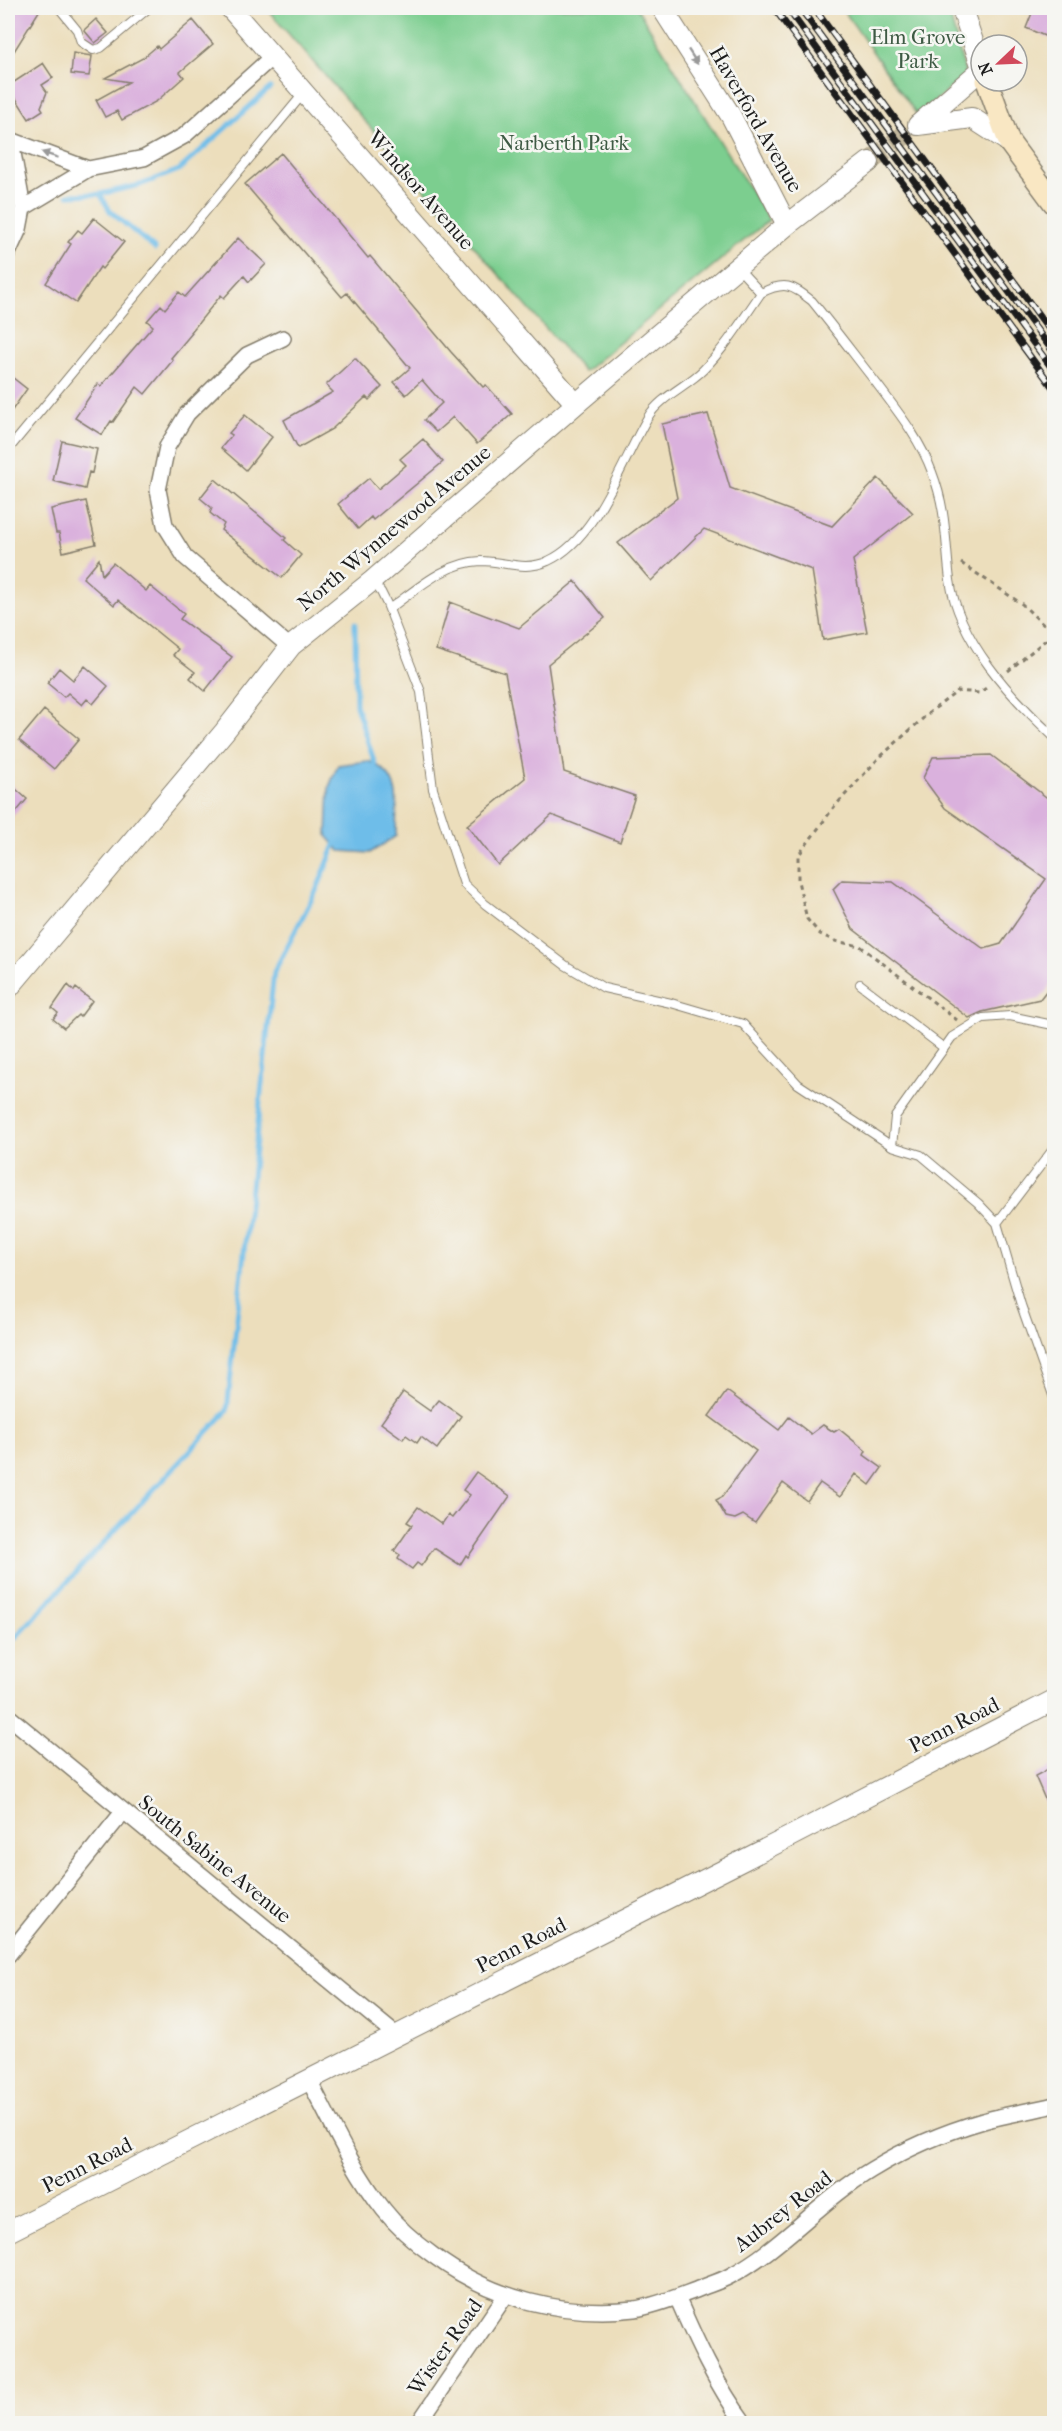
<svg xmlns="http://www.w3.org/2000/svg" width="1062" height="2431" font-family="'IM FELL French Canon',serif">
<rect width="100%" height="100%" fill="#f6f6f2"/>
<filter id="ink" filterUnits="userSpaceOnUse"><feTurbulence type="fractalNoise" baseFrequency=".0167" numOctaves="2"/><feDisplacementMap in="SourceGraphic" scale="12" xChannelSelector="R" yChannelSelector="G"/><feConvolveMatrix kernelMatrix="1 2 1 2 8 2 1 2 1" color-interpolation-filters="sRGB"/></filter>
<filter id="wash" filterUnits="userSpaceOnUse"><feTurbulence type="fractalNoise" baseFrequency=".008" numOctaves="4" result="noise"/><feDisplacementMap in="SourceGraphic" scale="24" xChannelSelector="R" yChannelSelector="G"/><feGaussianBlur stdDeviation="1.35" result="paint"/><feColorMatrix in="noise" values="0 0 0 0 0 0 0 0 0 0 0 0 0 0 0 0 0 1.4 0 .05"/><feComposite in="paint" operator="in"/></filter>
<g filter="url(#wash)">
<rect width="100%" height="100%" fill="#ecdebc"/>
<!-- green -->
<path fill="#7cce8f" stroke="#4c7556" stroke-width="1.5" d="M266,8H637L769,220L584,372Z
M842,8H948L966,76L917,115Z
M8,139L23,208L8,253Z"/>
<!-- water -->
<path fill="#6ebde9" stroke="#456c82" stroke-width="1.5" d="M368,761C404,775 396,804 396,836L370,853L340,851L327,836L329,787L338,765Z"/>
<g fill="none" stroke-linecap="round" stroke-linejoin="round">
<!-- stream -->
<path stroke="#6ebde9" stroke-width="5" d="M100,194L110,211L155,249
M68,195L100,194L140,185L179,170L270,88
M355,623L356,705L375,764L372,770
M8,1642L14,1639L227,1411L274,972L317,889L337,840"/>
</g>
<g id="blocks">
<!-- building -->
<path fill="#dab1dd" d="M11,8H41L8,61V13Z
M1034,8H1041L1054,13V40L1026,28Z
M96,19L108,33L95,43L84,30Z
M193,20L213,44L180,72L184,77L157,101L122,120L117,111L105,117L96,100L129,82L105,78L143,58L157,46L159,49Z
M73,53L92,56L89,76L71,74Z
M43,63L53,78L42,85L47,92L41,107L43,110L29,119L8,86Z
M281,153L368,258L370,256L451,352L483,387L486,385L512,414L477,444L453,417L436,432L424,420L442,403L422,380L406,395L394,382L410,368L347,293L342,297L245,184Z
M94,218L124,242L102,269L100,267L76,303L46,283L71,244L68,242L78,230L82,233Z
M238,238L266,264L249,282L244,276L224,298L221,295L191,332L192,333L171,358L173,360L145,394L137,387L113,422L111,421L102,435L75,418L98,384L101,386L153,326L147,321L161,305L165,309L179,292L185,297Z
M355,358L382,387L369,400L366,397L332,429L298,448L284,420L333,392L326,385Z
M8,374L27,389L8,416Z
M708,414L730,488L832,526L878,478L913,513L853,560L867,632L823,640L812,570L704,529L651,581L618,543L677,498L662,424Z
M245,415L272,437L246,470L221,448L232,435L229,433Z
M423,439L443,462L373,520L371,517L358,529L338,504L369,478L378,489L406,465L400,459Z
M62,441L97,449L92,473L89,472L85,489L53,481Z
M215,479L286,538L284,540L301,555L282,578L221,530L224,524L210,513L212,508L200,498Z
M86,501L96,544L63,552L59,533H56L51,509Z
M99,559L102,575L113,563L146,591L150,586L184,614L180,619L232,657L205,691L190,678L195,672L173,655L178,649L118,600L114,605L83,578Z
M575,581L605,618L548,664L564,772L635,796L620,842L552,815L498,865L467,825L525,778L505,673L436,650L450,602L519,628Z
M85,666L108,686L93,704L87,699L82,705L68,693L64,697L47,683L59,668L73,680Z
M44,710L79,739L54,769L19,740Z
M991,755L1054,803V981L1040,999L982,1012L969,1018L853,929L833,889L842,880L893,882L984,949L1001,944L1046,879L945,808L923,778L933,757Z
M8,782L27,799L8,822Z
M68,985L74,991L76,988L92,1001L80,1017L78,1015L64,1028L53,1019L58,1013L52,1008Z
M727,1391L779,1430L789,1417L811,1434L823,1425L834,1432L839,1429L866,1451L864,1455L882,1468L870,1485L856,1474L840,1497L820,1483L807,1501L783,1483L755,1523L743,1515L735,1519L726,1517L716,1500L722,1497L756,1451L709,1416Z
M403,1392L430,1411L439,1400L461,1416L437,1449L421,1437L417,1443L406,1435L403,1439L381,1423Z
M476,1472L510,1496L468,1557L466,1555L460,1565L434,1548L421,1566L417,1563L412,1569L398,1559L400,1555L394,1551L412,1525L407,1522L418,1507L442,1524L448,1515L452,1518L470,1495L463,1490Z
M1054,1766V1820L1035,1776Z"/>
</g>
</g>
<g filter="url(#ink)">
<use href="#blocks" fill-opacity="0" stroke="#847d6c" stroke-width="1.5"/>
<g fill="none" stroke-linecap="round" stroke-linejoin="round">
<!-- tertiary-tunnel -->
<path stroke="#c2b79c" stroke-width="20" stroke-dasharray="20 10" stroke-linecap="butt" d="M869,162L918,125"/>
<!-- service casing -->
<g stroke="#847d6c" stroke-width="10">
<path id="service" d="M59,8L77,30L81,42L93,50L101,48L149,8
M738,268L761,293
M8,450L303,94
M372,581L381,592L387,604L421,692L433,789L464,884L485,904L565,965L604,988L671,1003L743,1024L798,1084L892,1146
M389,609C416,590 445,562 481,561C504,561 525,572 548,561C597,539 622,461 648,417C660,397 687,386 703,370C726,347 743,319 761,293C785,281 792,285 812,301C834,328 855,356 877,384C898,412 920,439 932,472C947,511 945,540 950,580C958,640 1011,697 1054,737
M860,984L944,1048
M1054,1028L1053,1025L1010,1016L983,1018L952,1037L895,1117L892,1146L921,1155L978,1203L997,1223L1021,1305L1054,1398
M997,1223L1054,1148"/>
</g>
<!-- minor casing -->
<g stroke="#847d6c" stroke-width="18">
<path id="minor" d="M8,139L88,169
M23,208L88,169L144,158L184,136L272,57
M8,253L19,229L23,208L11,142
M283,338L247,355L187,414L167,447L158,490L165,525L185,557L290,647
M8,1716L396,2035
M8,1955L123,1812
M309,2080C332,2124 353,2171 384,2210C398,2228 416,2243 434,2256C492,2299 563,2317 635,2309C655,2306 677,2297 696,2290C707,2285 719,2282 730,2276C781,2249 821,2200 871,2170C905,2149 945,2132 983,2121C1007,2114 1031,2111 1054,2105
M677,2297C696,2341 716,2385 745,2424
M418,2424L506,2295"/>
</g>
<!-- tertiary casing -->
<g stroke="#847d6c" stroke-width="22">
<path id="tertiary" d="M230,8L576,404
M662,8L731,116L787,225
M964,8V15L981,65
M918,125L972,118L1009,142
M918,125L981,70
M8,989L224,732L291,646L372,581L576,404L787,225L869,162
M8,2232L791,1836L1054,1700"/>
</g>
<!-- secondary casing -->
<g stroke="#847d6c" stroke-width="24">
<path id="secondary" d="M987,81L1009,142L1054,203"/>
</g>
<!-- path -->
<path stroke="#847d6c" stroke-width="3" stroke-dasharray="4.5 4.5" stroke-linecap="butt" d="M961,563L1022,604L1053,634
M1008,671L1053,634
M957,1020L860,946L835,941L820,934L807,919L798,881V856L834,807L878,759L930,712L958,691L979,693L989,686"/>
<!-- service -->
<use href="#service" stroke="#fff" stroke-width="8"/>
<!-- minor -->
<use href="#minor" stroke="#fff" stroke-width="15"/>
<!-- tertiary -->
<use href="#tertiary" stroke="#fff" stroke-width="20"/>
<!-- secondary -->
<use href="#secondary" stroke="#f9e7c3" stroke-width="21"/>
<!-- rail casing -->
<g stroke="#1c1c1c" stroke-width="7">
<path id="rail" d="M774,8L1054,389
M787,8L1054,371
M800,8L1054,353
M814,8L1054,336"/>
</g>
<!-- rail -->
<use href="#rail" stroke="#f6f6f2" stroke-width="4.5" stroke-dasharray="14" stroke-linecap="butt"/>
</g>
<!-- one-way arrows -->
<defs><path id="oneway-solid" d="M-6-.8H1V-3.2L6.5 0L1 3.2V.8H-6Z" transform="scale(1.5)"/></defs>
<g fill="#999">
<use href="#oneway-solid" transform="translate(693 57) rotate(57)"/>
<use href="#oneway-solid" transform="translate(50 155) rotate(-161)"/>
</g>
</g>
<g text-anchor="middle" stroke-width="5" stroke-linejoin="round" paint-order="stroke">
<!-- park labels -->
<g font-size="21" fill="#3e5a44" stroke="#f6f6f2">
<text x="918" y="44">Elm Grove<tspan x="918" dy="24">Park</tspan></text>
<text x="564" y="150">Narberth Park</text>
</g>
<!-- street labels -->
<g font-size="21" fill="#1c1c1c" stroke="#f6f6f2">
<text transform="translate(756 119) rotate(60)" y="7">Haverford Avenue</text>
<text transform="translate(421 190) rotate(49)" y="7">Windsor Avenue</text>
<text transform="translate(394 528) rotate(-40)" y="7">North Wynnewood Avenue</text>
<text transform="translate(954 1725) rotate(-27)" y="7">Penn Road</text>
<text transform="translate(215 1859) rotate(39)" y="7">South Sabine Avenue</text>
<text transform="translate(521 1945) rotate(-27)" y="7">Penn Road</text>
<text transform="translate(87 2165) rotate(-27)" y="7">Penn Road</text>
<text transform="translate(783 2211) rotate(-38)" y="7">Aubrey Road</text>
<text transform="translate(445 2347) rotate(-55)" y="7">Wister Road</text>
</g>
</g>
<!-- margin -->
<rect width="1062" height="2431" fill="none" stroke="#f6f6f2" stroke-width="30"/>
<!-- north arrow -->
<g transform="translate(999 63) rotate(247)"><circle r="28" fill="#f6f6f2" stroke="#9f9f9c" stroke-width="1.5"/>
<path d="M0-4.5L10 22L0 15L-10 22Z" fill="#d1495b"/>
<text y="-9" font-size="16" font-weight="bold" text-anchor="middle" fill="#1c1c1c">N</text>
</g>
</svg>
